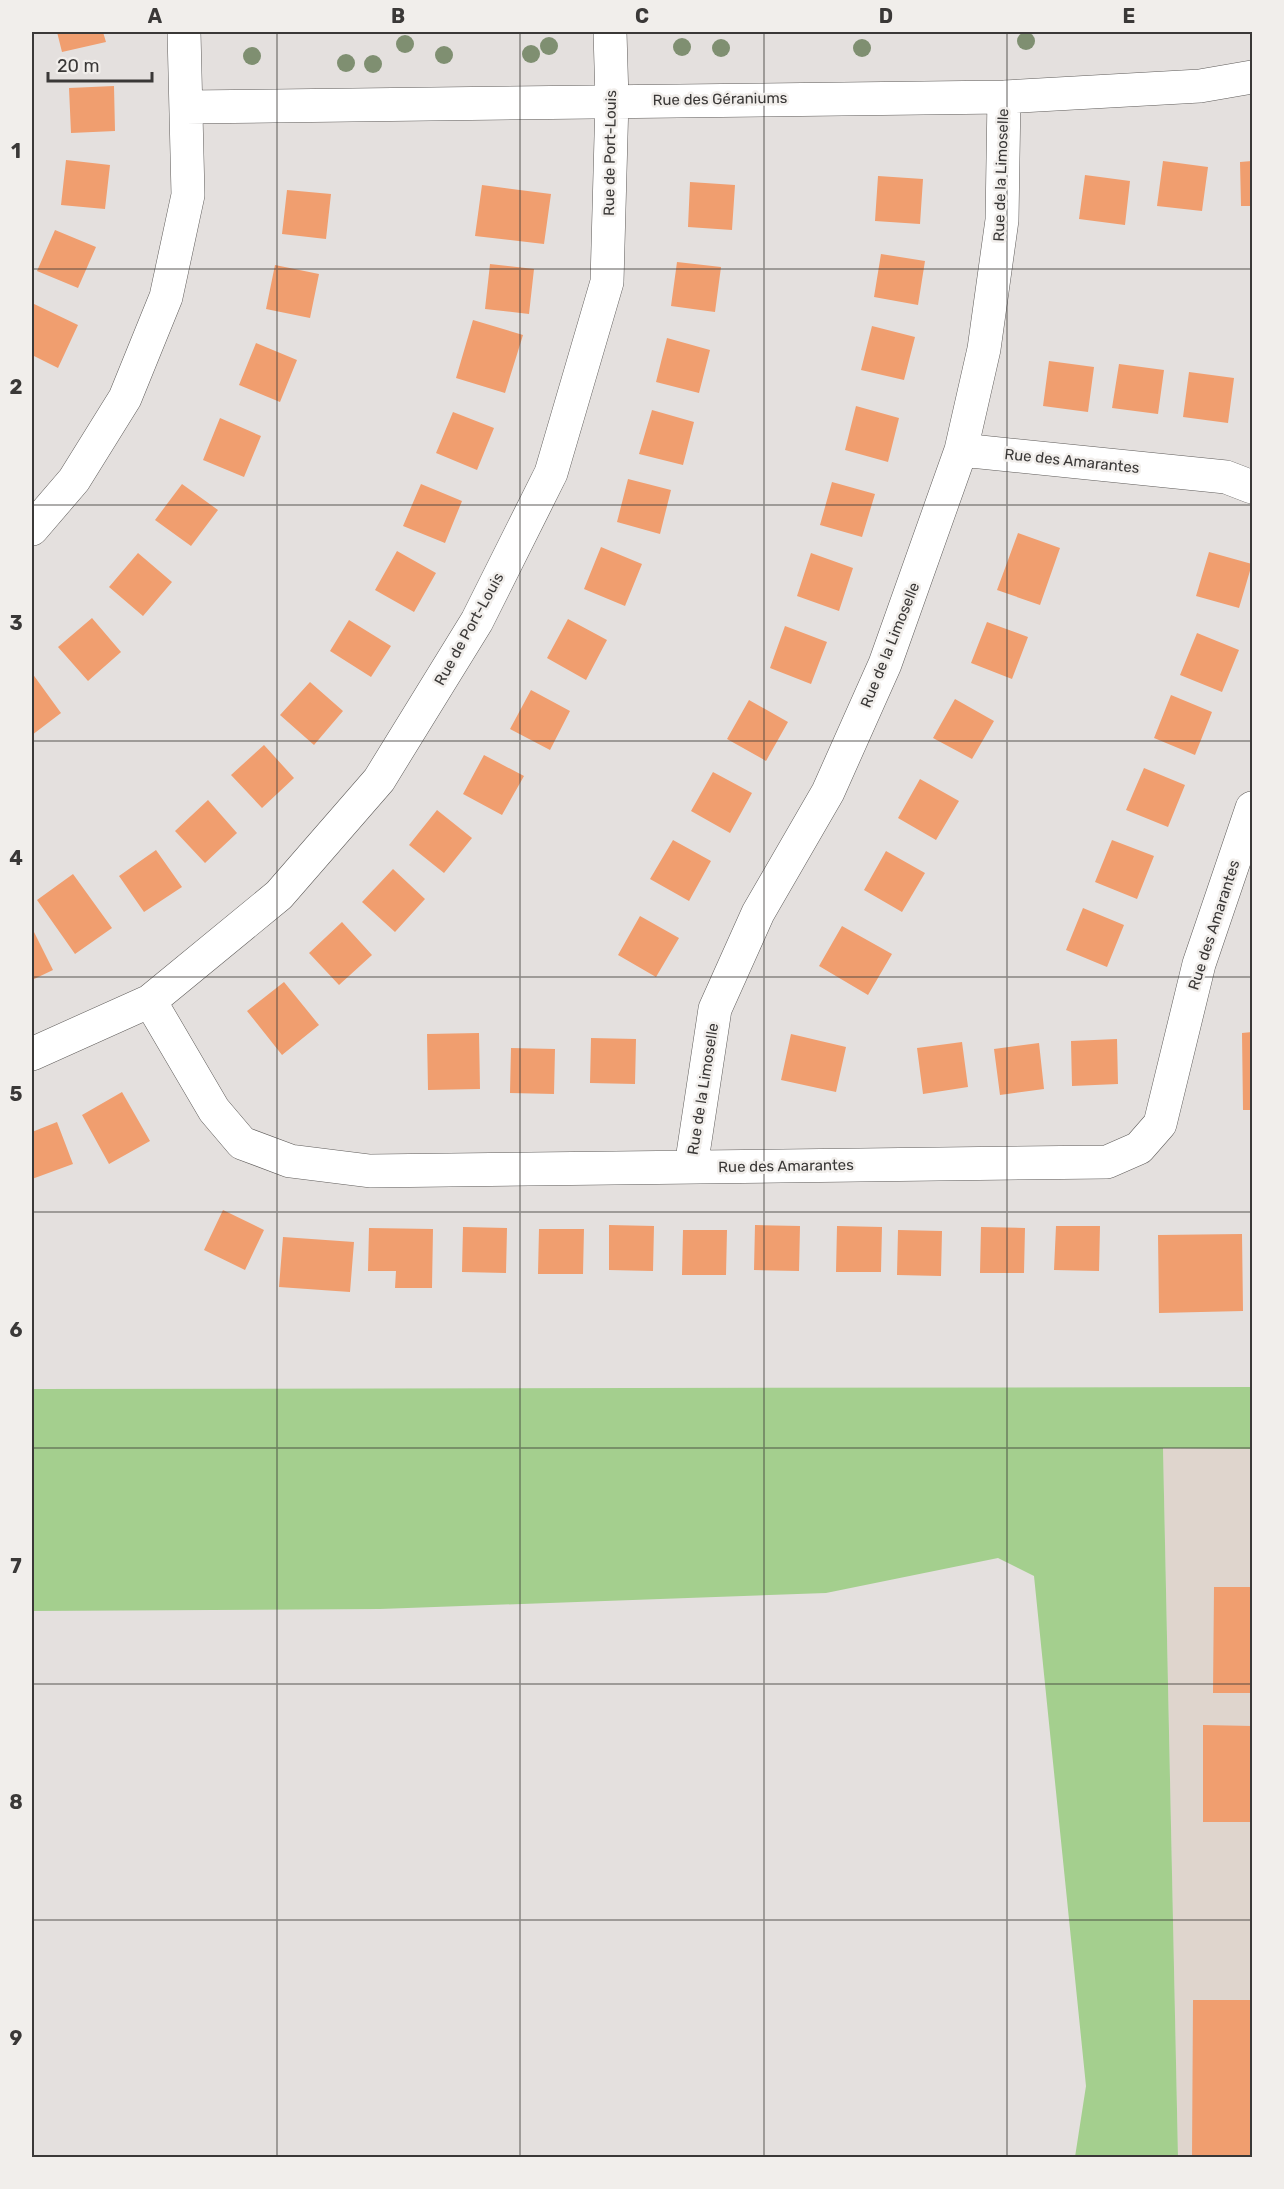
<svg xmlns="http://www.w3.org/2000/svg" width="1284" height="2189" font-family="Rubik,sans-serif">
<rect width="100%" height="100%" fill="#e4e0de"/>
<!-- built -->
<path fill="#dfd5cd" d="M1163,1448L1252,1449V2157H1178Z"/>
<!-- green -->
<path fill="#a4cf8e" d="M1252,1387V1449L1163,1448L1178,2157H1075L1086,2086L1034,1576L998,1558L826,1593L380,1609L32,1611V1389Z"/>
<!-- building -->
<path fill="#f09e6f" d="M57,32H103L106,42L62,52Z
M114,86L115,131L71,133L69,88Z
M66,160L110,165L105,209L61,205Z
M1163,161L1208,167L1202,211L1157,206Z
M1252,161V206H1241L1240,162Z
M1085,175L1130,181L1125,225L1079,219Z
M878,176L923,179L920,224L875,221Z
M690,182L735,185L732,230L688,227Z
M482,185L551,194L544,244L475,236Z
M287,190L331,194L326,239L282,234Z
M55,230L96,247L78,288L37,271Z
M881,254L925,261L918,305L874,297Z
M677,262L721,267L715,312L671,306Z
M490,264L534,269L529,314L485,309Z
M275,265L319,274L310,318L266,309Z
M32,303L78,325L58,368L32,355Z
M473,320L523,335L505,393L456,378Z
M872,326L915,337L904,380L861,370Z
M667,338L710,350L699,393L656,382Z
M256,343L297,360L280,402L239,385Z
M1049,361L1094,367L1088,412L1043,406Z
M1119,364L1164,370L1158,414L1112,408Z
M1189,372L1234,378L1228,423L1183,417Z
M856,406L899,418L888,462L845,450Z
M652,410L694,422L683,465L639,454Z
M453,412L494,428L477,470L436,453Z
M220,418L261,436L244,477L203,460Z
M628,479L671,490L660,534L617,522Z
M832,482L875,494L862,537L820,525Z
M182,484L218,510L191,546L155,520Z
M421,484L462,501L445,543L403,526Z
M1018,533L1060,548L1040,605L997,590Z
M601,547L642,564L625,606L584,589Z
M397,551L436,573L414,612L375,590Z
M1209,552L1252,564L1239,608L1196,596Z
M138,553L172,582L143,616L109,587Z
M811,553L853,568L839,611L797,596Z
M92,618L121,652L88,681L58,647Z
M568,619L607,640L586,680L547,658Z
M349,620L391,646L371,677L330,651Z
M987,622L1028,637L1012,679L971,663Z
M785,626L827,642L811,684L770,668Z
M1197,633L1239,650L1222,692L1180,675Z
M32,673L61,713L32,735Z
M310,682L343,711L314,745L280,715Z
M531,690L570,711L550,750L510,729Z
M1171,695L1212,712L1195,755L1154,738Z
M955,699L994,721L972,759L933,738Z
M749,700L788,722L766,761L727,739Z
M264,745L294,778L262,808L231,775Z
M484,755L524,776L502,815L463,794Z
M1144,768L1185,785L1168,827L1126,810Z
M713,772L752,793L730,833L691,811Z
M920,779L959,801L936,840L898,818Z
M208,800L237,833L205,863L175,831Z
M437,810L472,838L444,873L409,845Z
M673,840L711,861L689,901L650,879Z
M1112,840L1154,856L1137,899L1095,882Z
M156,850L182,887L144,912L119,876Z
M886,851L925,873L902,912L864,890Z
M393,869L425,899L395,932L362,902Z
M73,874L112,928L75,954L37,900Z
M1083,908L1124,925L1107,967L1066,950Z
M640,916L679,938L656,977L618,955Z
M342,922L372,955L339,985L309,953Z
M842,926L892,954L868,995L819,966Z
M32,928L53,970L32,980Z
M284,982L319,1025L282,1055L247,1011Z
M1252,1032V1110H1243L1242,1033Z
M479,1033L480,1089L428,1090L427,1034Z
M791,1034L846,1047L836,1092L781,1080Z
M591,1038L636,1039L635,1084L590,1083Z
M1117,1039L1118,1084L1072,1086L1071,1041Z
M962,1042L968,1087L923,1094L917,1048Z
M1039,1043L1044,1089L1000,1095L994,1049Z
M511,1048L555,1049L554,1094L510,1093Z
M122,1092L150,1141L109,1164L82,1115Z
M57,1122L73,1164L32,1179V1132Z
M223,1210L264,1230L245,1270L204,1250Z
M609,1225L654,1226L653,1271L609,1270Z
M755,1225L800,1226L799,1271L754,1270Z
M837,1226L882,1227L881,1272H836Z
M1056,1226H1100L1099,1271L1054,1270Z
M463,1227L507,1228L506,1273L462,1272Z
M981,1227L1025,1228L1024,1273H980Z
M369,1228L433,1229L432,1288H395L396,1271H368Z
M539,1229H584L583,1274H538Z
M683,1230H727L726,1275H682Z
M898,1230L942,1231L941,1276L897,1275Z
M1242,1234L1243,1311L1159,1313L1158,1235Z
M283,1237L354,1242L350,1292L279,1287Z
M1214,1587H1252V1693H1213Z
M1203,1725L1252,1726V1822H1203Z
M1193,2000H1252V2158H1192Z"/>
<g fill="none" stroke-linecap="round" stroke-linejoin="round">
<!-- street casing -->
<g stroke="#5f5c5a" stroke-width="34">
<path id="street" d="M186,107L1004,97L1200,86L1252,77
M961,450L1226,477L1252,487
M32,529L74,480L125,398L166,297L188,195L184,32
M150,1001L214,1110L242,1143L290,1161L370,1171L1107,1162L1139,1148L1160,1124L1199,964L1252,808
M32,1054L150,1001L279,895L379,780L477,621L551,473L607,282L612,100L610,32
M691,1167L715,1009L758,913L828,792L885,664L961,450L984,349L1002,220L1004,97"/>
</g>
<!-- street -->
<use href="#street" stroke="#fff" stroke-width="33"/>
</g>
<!-- trees -->
<g fill="#7f8f71">
<circle cx="1026" cy="41" r="9"/>
<circle cx="405" cy="44" r="9"/>
<circle cx="549" cy="46" r="9"/>
<circle cx="682" cy="47" r="9"/>
<circle cx="721" cy="48" r="9"/>
<circle cx="862" cy="48" r="9"/>
<circle cx="531" cy="54" r="9"/>
<circle cx="444" cy="55" r="9"/>
<circle cx="252" cy="56" r="9"/>
<circle cx="346" cy="63" r="9"/>
<circle cx="373" cy="64" r="9"/>
</g>
<!-- grid -->
<path fill="none" stroke="#3a3837" stroke-width="1.5" stroke-opacity="0.55" d="M277,32V2158M520,32V2158M764,32V2158M1007,32V2158M32,269H1252M32,505H1252M32,741H1252M32,977H1252M32,1212H1252M32,1448H1252M32,1684H1252M32,1920H1252"/>
<g text-anchor="middle" stroke-width="5" stroke-linejoin="round" paint-order="stroke">
<!-- street labels -->
<g font-size="15" fill="#3a3837" stroke="#f1eeeb">
<text transform="translate(720 99) rotate(-1)" y="5">Rue des Géraniums</text>
<text transform="translate(610 153) rotate(-89)" y="5">Rue de Port-Louis</text>
<text transform="translate(1001 175) rotate(-88)" y="5">Rue de la Limoselle</text>
<text transform="translate(1072 461) rotate(6)" y="5">Rue des Amarantes</text>
<text transform="translate(469 629) rotate(-61)" y="5">Rue de Port-Louis</text>
<text transform="translate(890 645) rotate(-68)" y="5">Rue de la Limoselle</text>
<text transform="translate(1214 925) rotate(-72)" y="5">Rue des Amarantes</text>
<text transform="translate(703 1089) rotate(-81)" y="5">Rue de la Limoselle</text>
<text transform="translate(786 1166) rotate(-1)" y="5">Rue des Amarantes</text>
</g>
</g>
<!-- border -->
<rect width="1284" height="2189" fill="none" stroke="#f1eeeb" stroke-width="66"/>
<!-- scale -->
<path d="M48 72v9h104v-9" fill="none" stroke="#3a3837" stroke-width="3"/>
<text x="57" y="72" font-size="18" fill="#3a3837" stroke="#f1eeeb" stroke-width="4.5" paint-order="stroke">20 m</text>
<rect x="33" y="33" width="1218" height="2123" fill="none" stroke="#3a3837" stroke-width="2"/>
<g font-size="20" text-anchor="middle" font-weight="bold" fill="#3a3837">
<text x="155" y="23">A</text>
<text x="398" y="23">B</text>
<text x="642" y="23">C</text>
<text x="886" y="23">D</text>
<text x="1129" y="23">E</text>
<text x="16" y="158">1</text>
<text x="16" y="394">2</text>
<text x="16" y="630">3</text>
<text x="16" y="865">4</text>
<text x="16" y="1101">5</text>
<text x="16" y="1337">6</text>
<text x="16" y="1573">7</text>
<text x="16" y="1809">8</text>
<text x="16" y="2045">9</text>
</g>
</svg>
